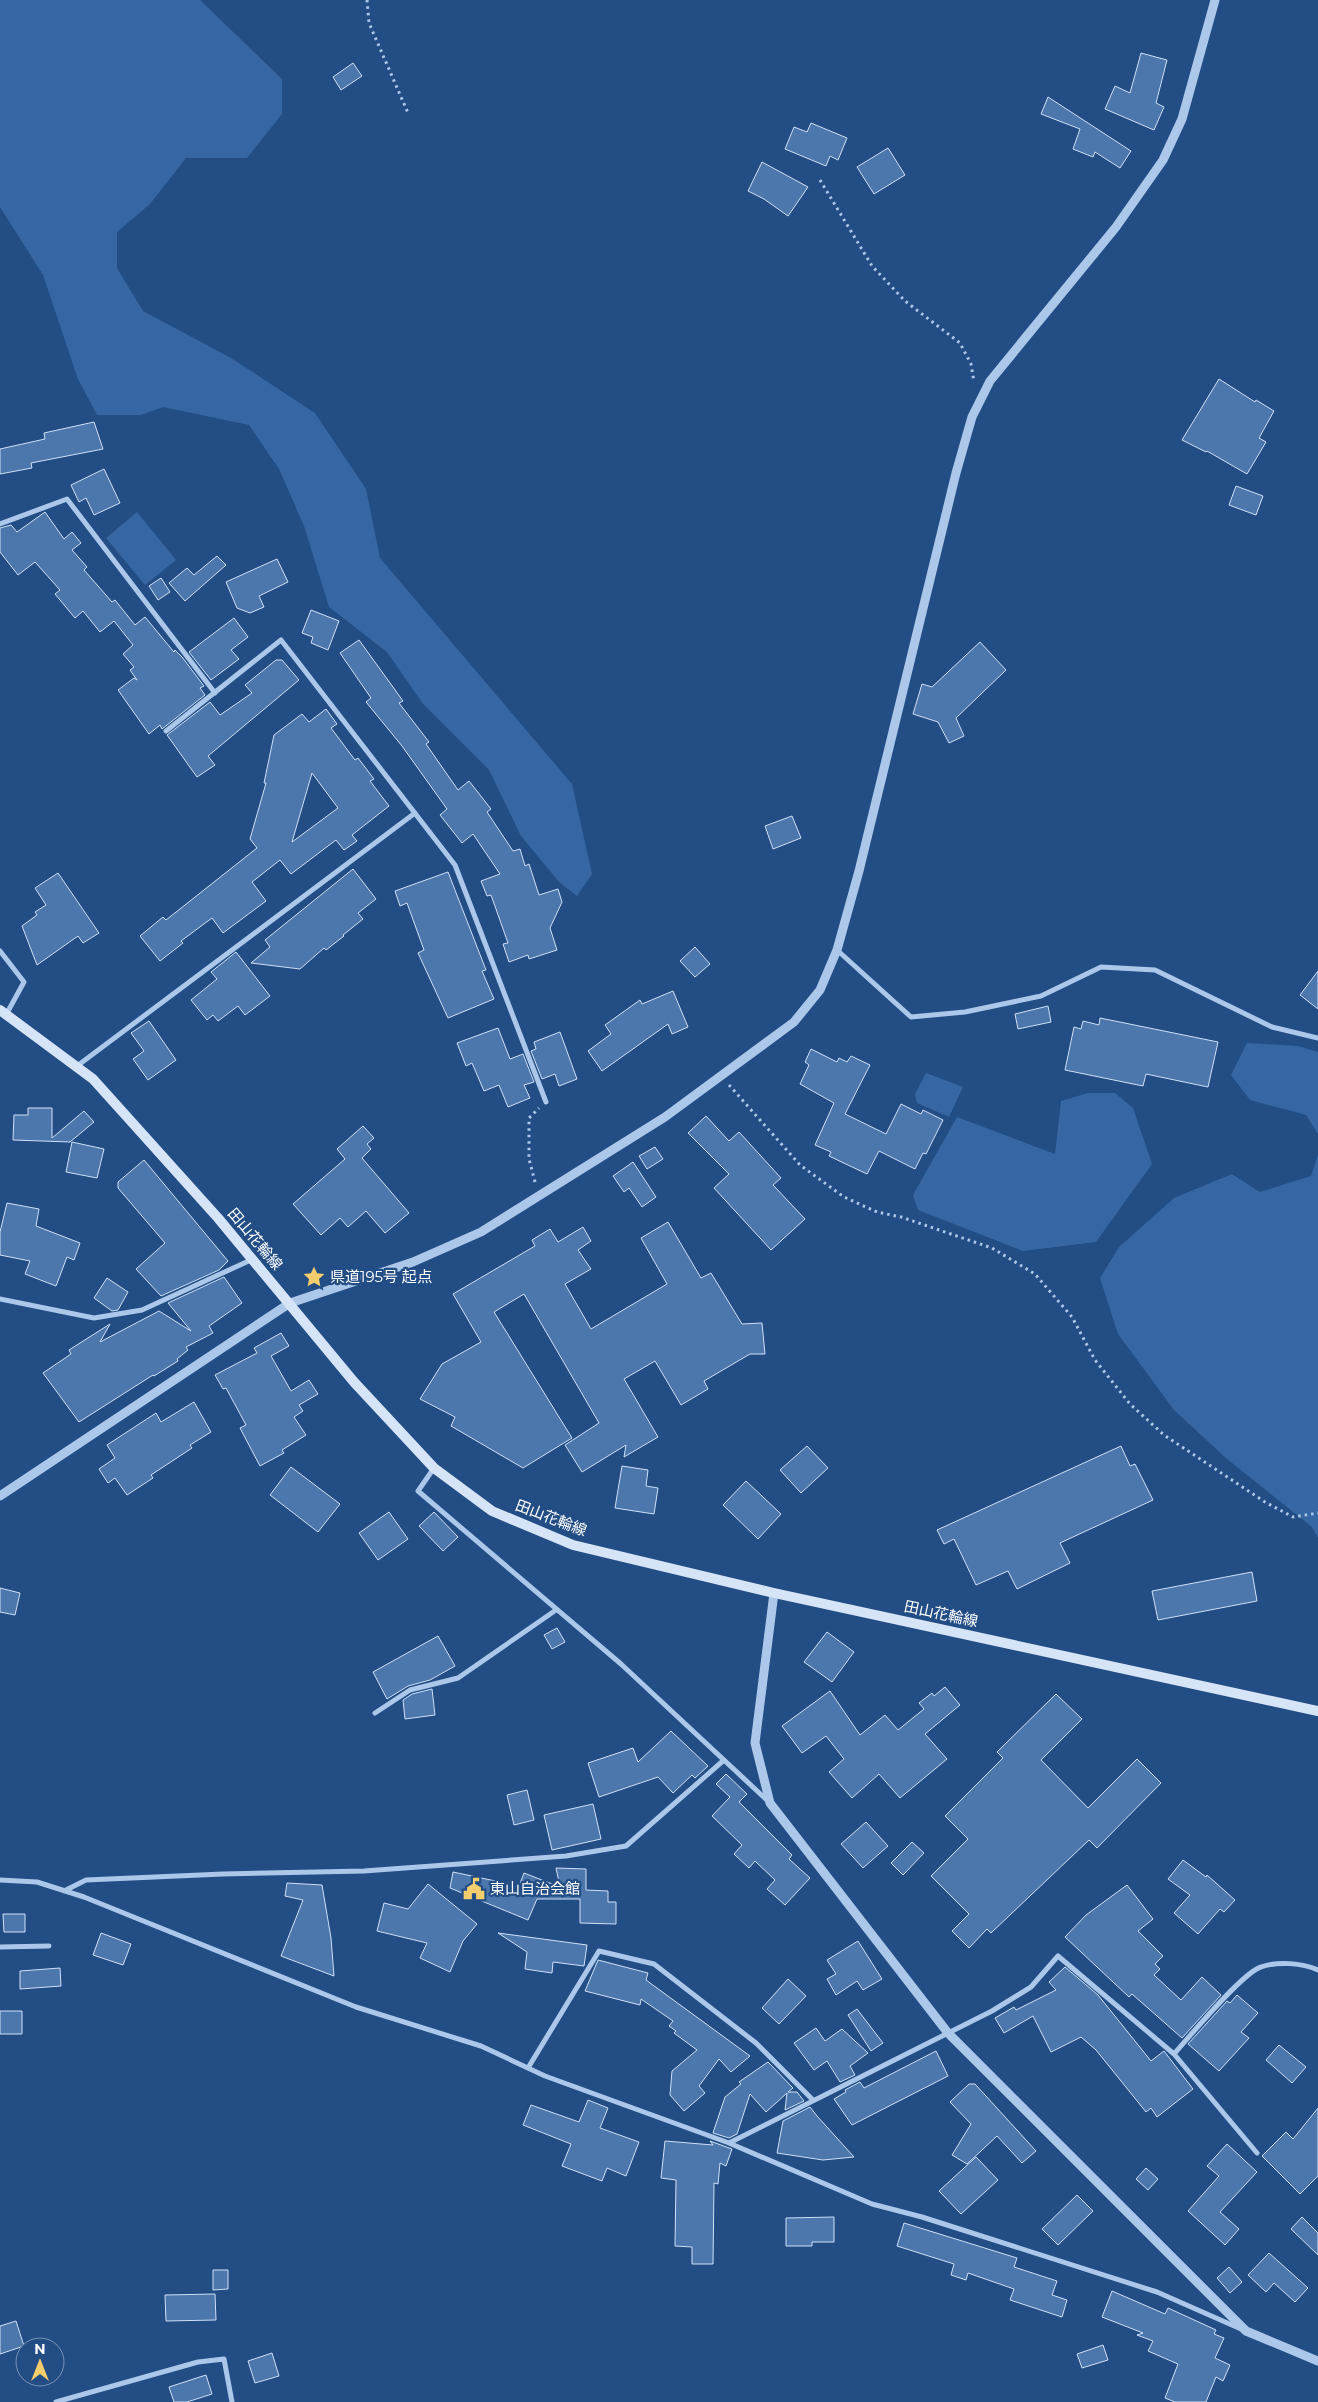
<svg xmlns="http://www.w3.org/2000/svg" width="1318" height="2402" font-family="Montserrat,'Noto Sans JP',sans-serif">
<rect width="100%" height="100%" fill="#224d85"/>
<!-- green -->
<path fill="#3667a2" d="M0,0H200L282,79V114L247,158H186L150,204L117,232V268L143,311L231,358L315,413L366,489L380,558L572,784L592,874L577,896L560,883L521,836L489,770L423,704L387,652L329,607L304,526L279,469L249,425L163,407L141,415H97L78,379L43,275L0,207Z
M137,512L176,560L145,585L106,538Z
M1247,1043L1298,1046L1318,1052V1134L1306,1115L1250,1100L1231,1075Z
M926,1073L963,1087L949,1117L917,1103L915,1094Z
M1088,1093H1115L1133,1108L1152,1164L1096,1242L1023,1251L918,1210L913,1195L957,1117L1055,1154L1061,1101Z
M1318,1155V1538L1312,1527L1227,1459L1174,1410L1118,1334L1100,1278L1119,1247L1174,1198L1232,1174L1260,1192L1311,1176Z"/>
<!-- building -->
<path fill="#4b77ad" stroke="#cfe1f7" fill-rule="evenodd" d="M1141,53L1167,60L1156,103L1164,107L1154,130L1105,109L1115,86L1130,93Z
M353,63L362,76L341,90L333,77Z
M1048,97L1131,151L1120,168L1095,152L1093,157L1073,149L1080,129L1041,114Z
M811,123L847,138L838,160L830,156L826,166L785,149L794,127L807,132Z
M888,148L905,175L874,194L857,167Z
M762,162L808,187L788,216L764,199L748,191Z
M1219,379L1255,402L1256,400L1274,411L1259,438L1266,442L1247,474L1207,451L1206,452L1182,440Z
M94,422L103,449L31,463L32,468L0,474V449L45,439L44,433Z
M104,469L120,503L94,515L86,498L79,502L71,485Z
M1236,486L1263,496L1256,515L1229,505Z
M45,512L64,539L72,532L81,543L72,550L87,567L84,570L112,602L115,600L135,625L145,617L174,652L175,650L182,657L204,686L200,688L205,695L162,729L160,725L149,734L118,690L134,678L137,680L130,670L134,667L123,654L133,645L114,621L100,632L83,611L75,618L55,594L60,590L35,562L18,575L0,552V528L11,525L17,532Z
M217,556L226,565L185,601L169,583L187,568L194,575Z
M277,559L288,582L259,596L264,607L250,613L237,608L226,582Z
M161,578L170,592L158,600L149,586Z
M311,610L339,621L328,650L311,643L313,637L302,633Z
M234,618L248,637L231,650L239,659L211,680L189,652Z
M359,640L403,701L399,703L429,742L426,744L458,790L469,781L491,809L487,812L513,851L520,849L525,866L529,864L539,895L558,889L562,902L550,928L557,950L529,959L528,955L509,962L503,944L508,943L491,895L487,896L481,881L500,874L473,834L462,843L440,815L447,809L402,746L366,702L371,698L340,653Z
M980,642L1006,670L956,718L964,736L949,743L938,722L913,714L922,684L932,687Z
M276,660H282L299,680L208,756L215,765L197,777L167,735L210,702L220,715L252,693L245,685Z
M326,709L337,724L331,728L355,760L358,758L374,779L370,781L389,806L352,835L357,841L344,850L336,840L291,874L280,860L252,882L266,901L223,933L212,918L181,941L183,943L160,961L140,936L163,917L166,920L257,848L250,839L266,783H264L274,735L302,714L309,722ZM312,773L338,808L292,842Z
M792,816L801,838L773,849L765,826Z
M353,869L376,899L358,913L363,919L343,935L344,936L326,950L324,948L300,969L251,963L270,947L265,940Z
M448,872L486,970L482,971L494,999L448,1018L418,953L424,950L407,903L400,906L395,891Z
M58,873L99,933L83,943L78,936L37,965L22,926L37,915L35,912L46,905L35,888Z
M695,947L710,964L695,977L680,961Z
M236,952L270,996L245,1015L238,1006L218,1021L213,1015L207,1020L191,1000L217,979L211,972Z
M1318,971V1009L1300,995Z
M673,991L688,1027L672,1034L668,1024L602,1071L588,1051L611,1034L605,1025L640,1000L642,1004Z
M1048,1006L1051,1022L1018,1029L1015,1014Z
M1100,1018L1218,1042L1208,1087L1146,1074L1143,1086L1065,1070L1074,1027L1081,1029L1083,1021L1099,1025Z
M149,1021L176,1060L148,1080L133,1059L144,1051L131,1033Z
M498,1028L510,1059L523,1054L534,1082L524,1085L530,1098L508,1107L499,1085L484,1091L472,1063L466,1066L457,1043Z
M560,1032L577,1079L559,1086L555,1074L542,1079L531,1051L536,1049L534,1042Z
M811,1049L837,1062L839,1058L847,1062L851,1056L870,1065L845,1114L886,1134L901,1104L921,1114L923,1110L943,1120L926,1154L923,1153L915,1169L879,1151L867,1174L829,1156L831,1152L815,1145L834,1103L800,1084L809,1065L805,1062Z
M28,1108H52V1138L84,1111L94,1122L70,1142L13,1140L14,1115H28Z
M706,1116L729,1141L739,1132L781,1178L773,1185L805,1219L771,1250L714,1188L729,1174L688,1133Z
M363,1126L374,1138L367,1144L371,1149L362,1158L409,1213L385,1233L366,1211L348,1227L340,1218L321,1235L293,1204L345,1159L337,1149Z
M72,1142L104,1149L97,1178L66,1172Z
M655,1147L663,1159L647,1169L639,1156Z
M144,1160L228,1261L219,1270L161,1296L136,1269L165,1243L118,1188V1182Z
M633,1162L656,1197L642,1207L629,1188L624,1192L613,1176Z
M7,1203L39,1209L36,1226L80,1243L74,1260L67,1257L56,1286L25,1274L30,1261L0,1255V1232Z
M668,1222L701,1278L711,1273L742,1324L762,1323L765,1354H750L704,1381L708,1389L681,1405L655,1361L624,1379L658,1437L624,1457L626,1445L582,1472L565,1445L599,1423L524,1294L494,1312L572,1438L523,1468L451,1426L455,1417L420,1399L442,1364L481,1342L453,1294L535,1246L532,1240L550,1229L558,1242L583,1227L591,1241L578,1250L591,1269L565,1284L591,1329L667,1284L641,1238Z
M224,1277L242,1303L209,1326L213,1333L186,1347L188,1350L177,1359L178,1361L154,1376L153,1375L79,1422L43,1373L71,1354L69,1350L110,1324L100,1342L159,1311L191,1331L168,1303Z
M107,1278L128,1292L118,1310L112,1311L94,1298Z
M281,1333L289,1346L271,1356L291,1391L309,1380L318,1394L299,1405L303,1411L294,1417L306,1435L282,1450L284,1453L260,1466L240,1428L246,1425L226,1388L223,1389L215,1375L257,1353L254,1348Z
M194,1402L211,1432L190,1445L192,1448L151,1475L153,1478L127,1495L115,1478L108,1483L99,1469L115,1458L107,1445L156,1413L161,1422Z
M807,1446L828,1468L801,1493L780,1470Z
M1121,1446L1130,1466L1135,1464L1153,1500L1060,1543L1070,1563L1017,1589L1008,1571L976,1585L954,1539L944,1544L937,1530Z
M622,1466L648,1470L646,1486L658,1488L654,1514L615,1508Z
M291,1467L340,1504L318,1532L270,1495Z
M746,1481L781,1514L758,1539L723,1505Z
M389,1512L408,1539L378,1560L359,1533Z
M434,1512L458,1537L443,1551L419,1526Z
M1252,1572L1257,1601L1158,1620L1152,1591Z
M0,1588L20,1593L15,1615L0,1612Z
M557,1628L565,1642L552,1649L544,1635Z
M827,1632L854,1652L832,1682L804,1662Z
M438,1636L455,1666L430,1680L408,1686L387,1699L373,1672Z
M945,1687L960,1705L925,1734L947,1759L900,1798L879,1774L852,1798L829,1772L844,1759L826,1736L802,1753L782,1726L830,1691L860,1735L885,1715L898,1730L924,1709L919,1703L932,1693L934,1696Z
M432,1689L435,1715L405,1719L403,1700L412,1694Z
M1056,1694L1082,1719L1041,1760L1088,1808L1137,1759L1161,1783L1097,1848L1089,1840L991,1933L987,1929L969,1948L952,1931L969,1914L931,1876L968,1839L945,1816L1003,1758L997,1752Z
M671,1731L708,1766L695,1778L692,1775L673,1793L658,1777L599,1797L588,1763L633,1748L638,1762Z
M726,1774L747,1794L739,1802L792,1855L789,1859L810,1878L785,1905L767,1889L775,1880L755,1861L749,1868L734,1854L742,1845L712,1816L730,1797L716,1784Z
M527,1790L534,1820L514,1825L507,1795Z
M593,1804L601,1839L552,1850L544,1815Z
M866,1822L888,1846L863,1868L841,1844Z
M912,1842L924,1853L903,1875L891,1863Z
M1183,1860L1206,1877L1207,1875L1235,1900L1224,1912L1220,1909L1198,1934L1174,1913L1190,1895L1168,1879Z
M556,1868L586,1869V1890L608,1891V1902H616V1924L580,1923V1899H537L528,1920L450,1888L453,1872L519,1886L524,1873L560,1887Z
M287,1883L322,1885L331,1938L334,1976L281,1956L303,1900L285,1896Z
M428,1884L477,1924L463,1941L450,1972L420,1958L427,1943L377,1931L384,1903L408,1909Z
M1127,1885L1153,1919L1138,1931L1163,1956L1155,1964L1160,1969L1154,1975L1181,2000L1202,1977L1221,1995L1182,2038L1132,1994L1129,1997L1065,1937L1086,1915Z
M3,1914H25V1932H4Z
M101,1933L131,1944L123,1965L93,1955Z
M498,1933L587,1945L584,1966L553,1962L552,1973L525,1969L527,1952Z
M858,1941L882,1979L863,1990L857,1981L836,1995L827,1979L836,1974L827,1960Z
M598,1960L648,1973L646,1980L750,2056L731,2072L719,2059L699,2086L705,2093L684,2111L670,2095L672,2071L697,2050L674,2033L676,2031L669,2026L673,2021L641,1999L640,2005L585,1991Z
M1065,1967L1098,1995L1151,2061L1164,2051L1193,2089L1157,2117L1151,2108L1146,2112L1096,2050L1081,2037L1051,2052L1033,2016L1004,2033L995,2018L1014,2007L1016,2010L1056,1990L1049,1982Z
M60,1968L61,1986L20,1989V1971Z
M788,1979L806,1996L779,2024L762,2008Z
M1237,1995L1258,2013L1241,2032L1249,2038L1219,2071L1188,2044L1227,2001L1230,2003Z
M857,2009L883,2043L871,2051L848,2015Z
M0,2011H22V2034H0Z
M816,2028L825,2041L842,2029L868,2053L850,2066L855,2075L840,2082L827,2061L814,2070L794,2043Z
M1279,2045L1306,2067L1292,2083L1266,2060Z
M936,2051L948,2076L852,2125L834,2099L846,2092L845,2090L860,2082L864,2088Z
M768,2062L793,2088L788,2092H797L804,2101L785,2110L787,2093L766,2112L750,2094L737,2134L729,2138L713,2133L725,2097L741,2084L739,2082Z
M969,2084H975L1036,2151L1022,2163L997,2136L967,2164L952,2155L971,2124L950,2102Z
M588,2100L608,2108L600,2128L639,2142L626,2176L607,2168L602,2181L562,2166L571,2144L523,2125L531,2105L579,2122Z
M810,2107L817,2116L854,2157L823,2160L777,2153L783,2121Z
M1318,2108V2176L1300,2194L1262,2156L1286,2132L1293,2139Z
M665,2141L713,2145L710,2141L732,2149L726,2166L720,2163L718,2184L714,2183L713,2264H692V2247L675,2246L676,2180L661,2178Z
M1227,2144L1257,2172L1220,2212L1239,2229L1225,2245L1188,2211L1219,2176L1207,2166Z
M976,2157L998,2180L961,2214L939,2191Z
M1146,2168L1158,2179L1148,2190L1136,2179Z
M1077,2195L1093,2211L1058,2245L1042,2229Z
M834,2217V2242H812V2246H786V2218Z
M1302,2217L1318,2233V2255L1291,2229Z
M904,2223L1017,2258L1014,2267L1057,2281L1052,2295L1067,2300L1062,2317L1010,2300L1014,2289L968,2273L966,2280L951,2275L954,2264L897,2246Z
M1269,2253L1308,2288L1295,2302L1274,2283L1266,2292L1248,2275Z
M1229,2267L1242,2282L1230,2293L1217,2278Z
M213,2270H228V2289L213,2290Z
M1112,2291L1165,2314L1168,2308L1216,2330L1214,2334L1224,2338L1215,2358L1230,2365L1223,2381L1216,2377L1206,2402H1175L1165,2398L1178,2364L1148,2351L1153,2341L1137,2335L1143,2333L1102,2317Z
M215,2294L216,2320L166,2321L165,2295Z
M16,2321L24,2346L0,2354V2326Z
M1103,2345L1108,2360L1082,2368L1077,2354Z
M272,2353L279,2376L255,2383L248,2361Z
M206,2375L212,2394L187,2402H174L169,2387Z"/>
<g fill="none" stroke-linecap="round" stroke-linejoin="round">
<!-- path -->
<path stroke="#abc7e9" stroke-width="3" stroke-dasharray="2.5 4" stroke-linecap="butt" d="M367,0L369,23L408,113
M820,180L872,266L905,301L960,343L971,364L974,382
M729,1085L800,1165L844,1197L877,1212L901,1217L992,1248L1035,1274L1072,1317L1095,1360L1130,1404L1164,1435L1265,1502L1293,1517L1318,1513
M535,1182L529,1159V1118L539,1108"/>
<!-- minor -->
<path stroke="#abc7e9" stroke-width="5" d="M0,524L67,499L215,693
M166,731L281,640L455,865L546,1102
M837,950L911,1017L965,1012L1041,996L1101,967L1155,970L1272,1027L1318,1038
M0,951L24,982L7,1013
M77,1066L415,813
M0,1299L94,1318L142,1310L253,1259
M434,1468L418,1491L621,1664L769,1802
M375,1713L410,1690L458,1678L556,1610
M0,1880L37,1882L84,1897L356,2007L481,2046L545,2076L729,2143L872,2204L922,2217L1157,2292L1241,2329
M64,1891L86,1880L223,1874L364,1871L566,1856L626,1846L724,1760
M0,1947L49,1946
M1174,2054C1189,2037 1243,1972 1261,1967C1278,1961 1302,1963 1318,1970
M528,2068L599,1951L654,1964L756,2043L813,2100
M729,2143L992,2011L1031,1987L1058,1956L1174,2054L1257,2153
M56,2402L198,2362L224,2359L232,2402"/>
<!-- tertiary -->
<path stroke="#abc7e9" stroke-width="9" d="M0,1496L290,1303L413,1262L481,1232L665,1117L794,1022L820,990L837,950L859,871L956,473L972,417L990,381L1116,227L1163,160L1182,119L1215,0
M774,1593L755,1743L770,1803L948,2033L1246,2331L1318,2361"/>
<!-- secondary -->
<path stroke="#d6e4f7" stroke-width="10" d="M0,1010L93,1079L218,1218L354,1382L434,1468L492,1511L573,1545L774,1593L1318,1711"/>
</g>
<!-- icons -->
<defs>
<g id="sight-bare" transform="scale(1.725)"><path d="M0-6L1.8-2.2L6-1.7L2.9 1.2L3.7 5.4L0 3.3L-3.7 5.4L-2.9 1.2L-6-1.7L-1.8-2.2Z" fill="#f4cd6d" stroke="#224d85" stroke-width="2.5" paint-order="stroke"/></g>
<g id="civic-bare" transform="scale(1.725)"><path d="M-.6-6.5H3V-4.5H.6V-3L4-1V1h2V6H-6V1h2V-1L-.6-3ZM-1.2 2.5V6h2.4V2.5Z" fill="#f4cd6d" stroke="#224d85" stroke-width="2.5" paint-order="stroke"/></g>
</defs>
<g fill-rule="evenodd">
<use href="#sight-bare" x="314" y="1277"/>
<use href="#civic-bare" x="474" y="1889"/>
</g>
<g text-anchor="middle" stroke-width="4.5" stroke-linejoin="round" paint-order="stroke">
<!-- street labels -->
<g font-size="15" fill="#fff" stroke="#224d85">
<text transform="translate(255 1239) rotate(50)" y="5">田山花輪線</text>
<text transform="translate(551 1518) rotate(21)" y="5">田山花輪線</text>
<text transform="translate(941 1614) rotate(12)" y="5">田山花輪線</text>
</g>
<!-- poi labels -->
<g font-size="15" fill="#fff" stroke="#224d85" text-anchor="start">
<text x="330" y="1282">県道195号 起点</text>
<text x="490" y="1894">東山自治会館</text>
</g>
</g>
<!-- north arrow -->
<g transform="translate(40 2362)"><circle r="24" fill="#224d85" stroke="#7a94b6"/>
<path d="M0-4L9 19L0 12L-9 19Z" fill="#f4cd6d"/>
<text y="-8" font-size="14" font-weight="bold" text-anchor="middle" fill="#ffffff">N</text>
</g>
</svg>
